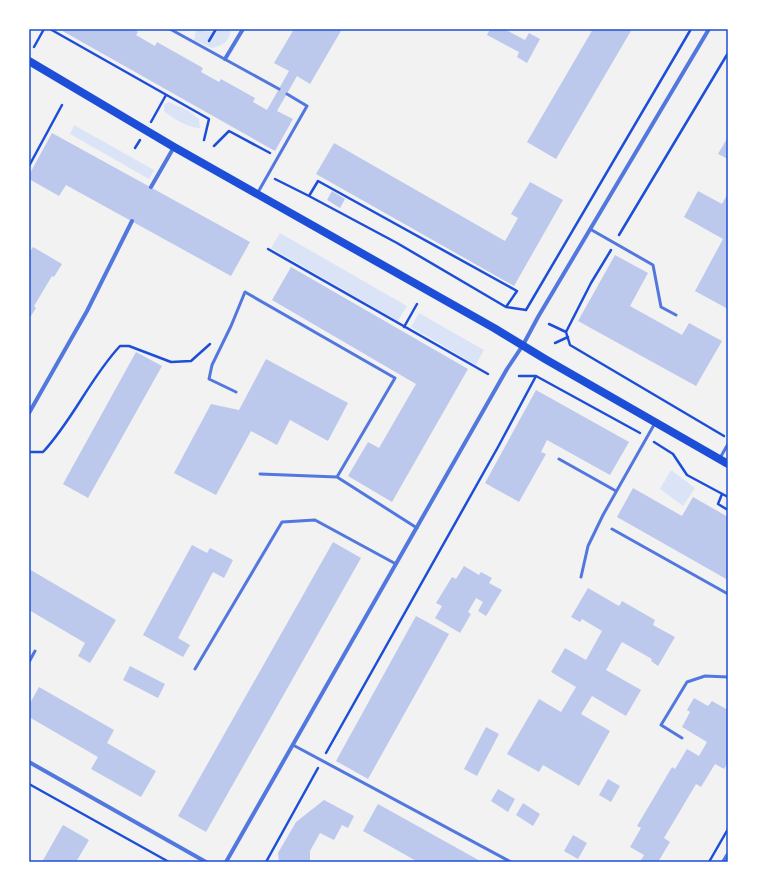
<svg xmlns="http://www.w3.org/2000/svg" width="757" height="891" font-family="Helvetica,sans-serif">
<rect width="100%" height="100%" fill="#f2f2f2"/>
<!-- green -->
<path fill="#dbe4f7" d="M181,29H201L205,31L212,32L216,29H231C228,43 225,44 212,48L194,40L196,30L186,31Z
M169,102L189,111L199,119L200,128C188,128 172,118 164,111V104Z
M74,125L154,170L149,179L70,134Z
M280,233L407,306L398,321L271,248Z
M419,313L484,350L476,365L411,327Z
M671,470L695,488L683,506L660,489Z"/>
<!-- building -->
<path fill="#bdc9ec" d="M59,29H133L138,32L136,35L155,46L157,42L203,68L201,72L219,82L221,79L255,98L253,102L267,110L289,71L274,63L294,29H342L310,84L297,76L277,111L293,119L275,151Z
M490,29H504L525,40L529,33L540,39L527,63L517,57L519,52L487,35Z
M593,29H632L556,159L527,142Z
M52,133L250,242L231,276L66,185L59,196L29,179V175Z
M728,137V159L718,154Z
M334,143L505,241L518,218L511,214L530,182L563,200L514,286L316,174Z
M332,191L345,199L340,208L327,200Z
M698,191L722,204L728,193V309L695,291L723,239L684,217Z
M33,247L62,264L54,277L52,276L34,306L36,308L29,319V253Z
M615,255L648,273L630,306L682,335L689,323L722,341L696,386L578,321Z
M291,267L468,369L392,502L348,476L368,442L379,448L416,384L272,300Z
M136,352L162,366L88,498L63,484Z
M266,359L348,403L328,441L290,420L277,445L251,431L216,495L174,473L211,404L239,410Z
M536,390L629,442L610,475L547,440L541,452L546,454L519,502L485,483Z
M633,488L682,516L693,497L728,517V580L617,517Z
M333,542L361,558L206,832L178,816Z
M192,545L207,553L210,548L233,560L224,578L213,572L178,638L190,645L183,657L143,635Z
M464,566L479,575L481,572L492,578L489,583L502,590L486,616L478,611L483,602L476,598L468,612L471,614L460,633L435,618L442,606L436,603L452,577L456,579Z
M29,569L116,620L90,663L78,656L85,643L29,610Z
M588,588L619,606L622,601L655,620L653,625L675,637L658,666L651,661L652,659L622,642L606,670L641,690L626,716L592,696L581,714L610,731L579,786L543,765L539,772L507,754L539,699L561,712L576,687L551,672L565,648L586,660L602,631L582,619L580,622L571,617Z
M416,616L449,634L368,779L336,761Z
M130,666L165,684L158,698L123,680Z
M39,687L114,730L107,743L156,771L141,797L91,769L98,757L29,717V705Z
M694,698L708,706L712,701L728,710V762L724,769L715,764L701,787L696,784L664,838L670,842L658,862H640L644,855L630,847L641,828L637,826L672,767L675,769L687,749L699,756L707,742L682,727L690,712L687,710Z
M486,727L499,734L477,776L464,769Z
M608,779L620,786L611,802L599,795Z
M498,789L515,799L508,812L491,801Z
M324,800L354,816L348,828L342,825L334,840L320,833L310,851V862H279L278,853L296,822Z
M523,803L540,814L533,826L516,815Z
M378,804L482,862H418L363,831Z
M63,825L89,840L76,862H42Z
M573,835L587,843L578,859L564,851Z"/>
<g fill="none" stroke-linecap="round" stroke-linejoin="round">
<!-- path -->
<path stroke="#1d4ed8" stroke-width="2.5" d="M50,29L209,119L204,140
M209,41L216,29
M34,47L44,29
M151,122L166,95
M214,146L229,131L270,153
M135,148L140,140
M29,166L62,105
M275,179L309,196
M619,235L728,53
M268,249L488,374
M506,307L517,291L318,181L309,196L397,243L506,307L526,310L691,29
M549,324L566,332L570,345L724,436
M404,327L417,304
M566,332L591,283L611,250
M555,343L568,337
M519,376H536L640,433
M654,442L673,454L687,475L728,497
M29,452H43C73,420 90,378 120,346H129L171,362L191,361L210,344
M722,494L718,504L728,510
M326,753L498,447L536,376
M29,784L169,862
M266,862L318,768
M709,862L728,829"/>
<!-- service -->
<path stroke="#5277de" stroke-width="3" d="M170,29L279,89
M257,194L307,106L287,94
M590,229L653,265L661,307L676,315
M236,392L209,379L212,365L231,326L245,292L395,378L337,477L417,528
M720,458L728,444
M559,459L616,491
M260,474L337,477
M612,529L728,594
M581,577L588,546L603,515L655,423
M29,662L35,651
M195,669L282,522L315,520L396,564
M682,738L661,725L687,682L705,676L728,677
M293,745L511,862"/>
<!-- minor -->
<path stroke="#5277de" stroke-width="4" d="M225,59L243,29
M151,187L174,147
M29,413L87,311L132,221
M29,762L206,862
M226,862L507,369L523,345L538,317L709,29
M723,862L728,854"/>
<!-- secondary -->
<path stroke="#1d4ed8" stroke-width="8" d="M29,61L174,147L494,328L545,359L728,464"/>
</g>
<!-- border -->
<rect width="757" height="891" fill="none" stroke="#ffffff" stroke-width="60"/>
<rect x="30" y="30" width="697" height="831" fill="none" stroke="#1d4ed8" stroke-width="1.5"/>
</svg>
